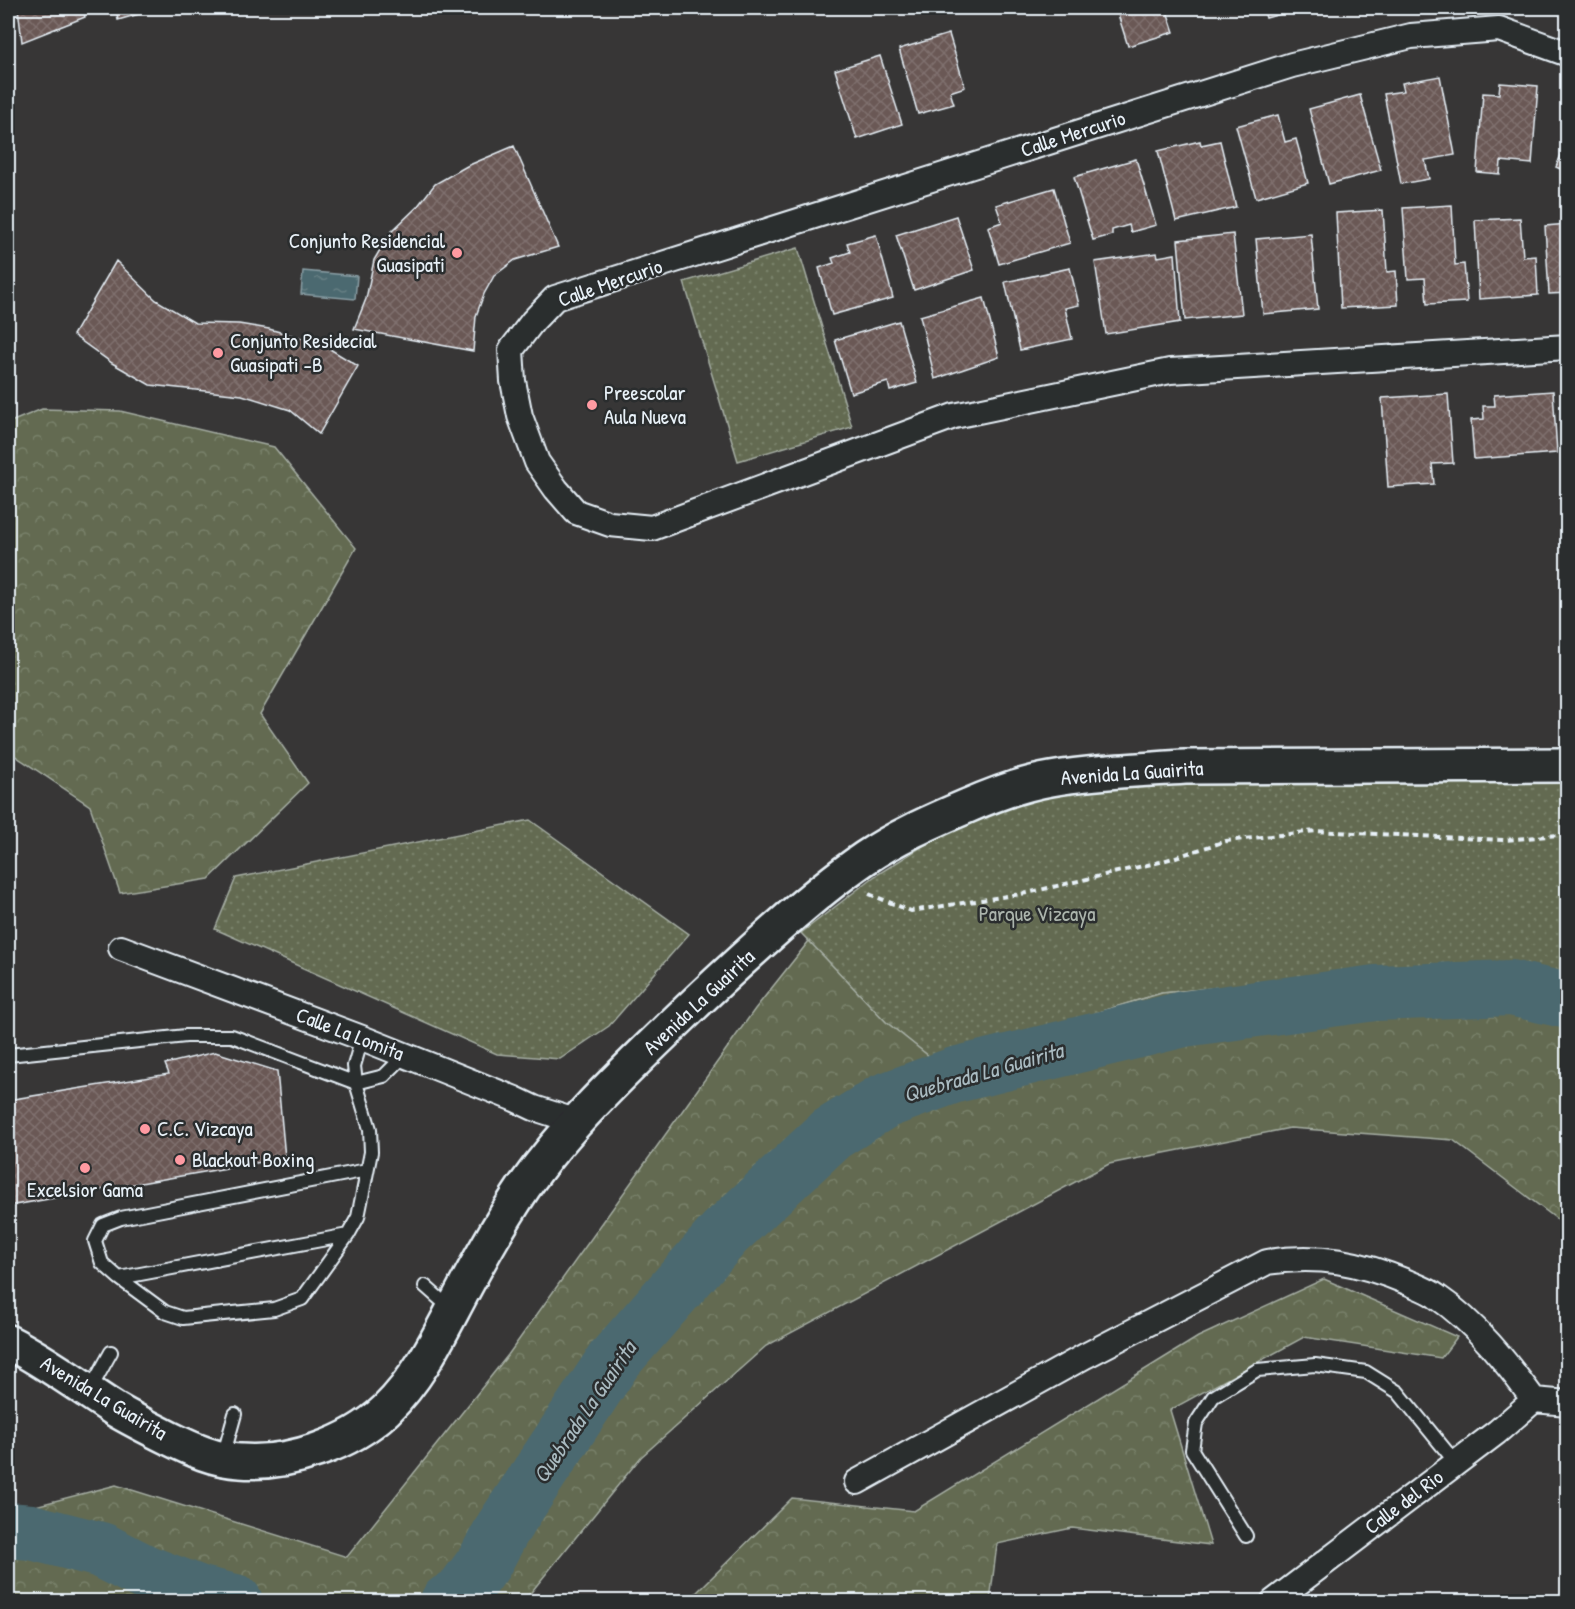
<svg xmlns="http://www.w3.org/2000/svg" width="1575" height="1609" font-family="'Patrick Hand',sans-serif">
<defs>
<pattern id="green-dots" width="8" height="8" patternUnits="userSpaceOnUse" patternTransform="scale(1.5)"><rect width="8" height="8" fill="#636b51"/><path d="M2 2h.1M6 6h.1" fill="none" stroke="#79816b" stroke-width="1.8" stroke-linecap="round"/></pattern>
<pattern id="forest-crowns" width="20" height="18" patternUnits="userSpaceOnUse" patternTransform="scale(1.5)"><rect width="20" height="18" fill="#636b51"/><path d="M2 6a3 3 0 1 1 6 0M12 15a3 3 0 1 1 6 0" fill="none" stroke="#79816b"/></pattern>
<pattern id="water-ripples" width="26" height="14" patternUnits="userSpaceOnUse" patternTransform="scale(1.5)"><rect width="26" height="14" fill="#4c696f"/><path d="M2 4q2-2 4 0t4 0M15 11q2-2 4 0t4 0" fill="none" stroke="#667f84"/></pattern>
<pattern id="building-cross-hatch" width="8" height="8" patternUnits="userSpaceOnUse" patternTransform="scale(1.5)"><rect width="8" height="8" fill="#6a5855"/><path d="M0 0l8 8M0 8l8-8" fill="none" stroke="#7f706e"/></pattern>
</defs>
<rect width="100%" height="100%" fill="#373636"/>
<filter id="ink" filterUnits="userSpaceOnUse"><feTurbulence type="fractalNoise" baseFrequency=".0167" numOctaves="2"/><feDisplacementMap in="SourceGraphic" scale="12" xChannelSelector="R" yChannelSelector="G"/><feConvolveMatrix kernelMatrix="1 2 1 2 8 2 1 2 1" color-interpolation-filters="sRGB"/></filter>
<g filter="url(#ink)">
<!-- green -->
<path fill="url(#green-dots)" stroke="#a6aea4" stroke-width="1.5" d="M798,248L852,427L738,461L684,282Z
M1567,779V993L1429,967L1162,993L935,1061L886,1022L801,933L875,876L942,834L996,810L1039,797L1133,783Z
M530,820L689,934L609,1026L560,1059L497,1054L215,929L236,878Z"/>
<!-- forest -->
<path fill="url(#forest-crowns)" stroke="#a6aea4" stroke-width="1.5" d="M42,409L120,411L274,447L356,548L260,714L308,783L209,879L120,893L90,806L8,751V423Z
M809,941L886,1022L935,1061L1162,993L1429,967L1567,993V1222L1562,1223L1453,1140L1290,1128L1109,1164L766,1346L641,1457L524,1601H8V1513L116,1485L347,1557L508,1355L755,1009Z
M1324,1279L1457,1337L1441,1358L1304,1337L1170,1410L1211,1545L1072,1528L997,1544L990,1601H688L792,1498L914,1511L1198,1337Z"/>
<!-- water -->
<path fill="url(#water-ripples)" stroke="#8a9fa6" stroke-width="1.5" d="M303,271L357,276L355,299L301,294Z"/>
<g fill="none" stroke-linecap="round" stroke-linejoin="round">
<!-- river -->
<path stroke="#4c696f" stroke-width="56" d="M8,1530L31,1532L101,1550L144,1572L201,1594L235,1602
M448,1602L462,1593L484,1563L503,1528L614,1360L725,1233L831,1134L884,1101L955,1075L1184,1019L1375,993L1511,988L1568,1001"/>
</g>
<!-- building -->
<path fill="url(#building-cross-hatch)" stroke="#e8f1f8" stroke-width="1.5" d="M18,8H83L85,17L22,42Z
M116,8H160L118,20Z
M1116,8H1166L1174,32L1128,46Z
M1263,8H1301L1266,18Z
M949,34L965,87L950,92L954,104L918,114L899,49Z
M880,56L902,124L857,139L835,70Z
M1440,76L1455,155L1425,160L1429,179L1401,184L1384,94L1404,91L1402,83Z
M1500,83L1538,86L1532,164L1501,161L1500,174L1477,172L1483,93L1499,94Z
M1360,95L1381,170L1329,184L1309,109Z
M1278,115L1285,142L1296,139L1308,183L1256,198L1236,126Z
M1568,138V172L1556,167Z
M1200,141L1201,145L1220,141L1236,207L1176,221L1158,151Z
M514,146L558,247L515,260L494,276L484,294L476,316L473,351L354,329L366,299L374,260L390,233L417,207L435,184L467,166Z
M1136,159L1156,225L1131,232L1129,225L1112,230V235L1093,240L1074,177Z
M1054,188L1070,243L999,264L988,227L1002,222L996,205Z
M1452,205L1455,265L1464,264L1467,302L1427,304L1425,278L1408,279L1403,208Z
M1383,210L1387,272L1396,271L1398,305L1341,308L1336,213Z
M956,216L974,270L914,290L896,235Z
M1520,218L1523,257L1536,256L1538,295L1479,299L1475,220Z
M1568,224V293L1549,294L1545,226Z
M1233,234L1242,314L1185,320L1178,240Z
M1311,234L1318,309L1263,314L1256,239Z
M876,235L893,298L832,315L819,268L834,263L832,258L850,252L847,243Z
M1157,253L1158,257L1175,254L1180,322L1106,334L1095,262Z
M116,261L156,300L195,323L239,324L269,329L320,343L358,366L319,434L290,410L242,395L150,385L112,363L73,335Z
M1070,268L1079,305L1065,308L1072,339L1020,350L1005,282Z
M984,298L999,357L935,379L920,316Z
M899,321L917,383L890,391L888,382L851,393L835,340Z
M1553,391L1557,453L1474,459L1471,420L1484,419L1483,406H1495L1494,395Z
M1448,394L1453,463L1432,464L1434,484L1388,487L1382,398Z
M215,1052L277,1071L285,1158L8,1206V1100L169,1074L165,1064Z"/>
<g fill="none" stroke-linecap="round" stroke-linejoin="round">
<!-- lane casing -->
<g stroke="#e8f1f8" stroke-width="16">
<path id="lane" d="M362,1038L354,1066L356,1083L370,1129L371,1152L358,1217L348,1235L119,1278L102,1263L95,1241L103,1225L121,1218L367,1170
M8,1055L186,1036H232L356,1083L384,1076L405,1055
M119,1278L165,1312L183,1318L274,1309L302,1299L348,1235
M425,1286L451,1309
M90,1390L111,1352
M223,1457L235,1414
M1246,1536L1192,1450L1196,1423L1213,1397L1257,1370L1315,1365L1366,1372L1398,1392L1456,1463"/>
</g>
<!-- street casing -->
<g stroke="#e8f1f8" stroke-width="28">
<path id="street" d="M1568,54L1499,29L1411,36L1292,65L555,298L533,321L511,350L513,381L520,416L537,462L556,489L576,512L610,524L652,528L954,416L1170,371L1568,347
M121,948L362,1038L515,1099L534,1108L578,1122
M1534,1400L1568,1403
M857,1482L1085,1356L1267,1262C1319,1254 1359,1262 1407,1282C1416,1286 1428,1290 1436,1296C1476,1323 1506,1362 1534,1400
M1273,1602L1497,1432L1534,1400"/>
</g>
<!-- secondary casing -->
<g stroke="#e8f1f8" stroke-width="38">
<path id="secondary" d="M8,1342C46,1361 80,1387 116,1410C133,1420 151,1429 169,1438C191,1449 215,1460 240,1461C289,1465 350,1444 386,1410C417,1380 436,1342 456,1304C477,1264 499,1224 524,1187C569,1123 627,1069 682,1016C715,984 748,954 782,924C808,901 836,878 865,858C896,837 930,822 965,807C992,795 1021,784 1051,779C1095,771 1141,770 1185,767L1568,765"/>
</g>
<!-- path -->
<path stroke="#e8f1f8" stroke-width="4" stroke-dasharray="6 4.5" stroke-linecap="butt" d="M869,894L911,911L1027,893L1160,862L1226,841L1316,831L1505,840L1568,834"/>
<!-- lane -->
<use href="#lane" stroke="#2a2d2e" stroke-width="12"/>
<!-- street -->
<use href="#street" stroke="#2a2d2e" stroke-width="24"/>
<!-- secondary -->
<use href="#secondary" stroke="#2a2d2e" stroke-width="33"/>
</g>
</g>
<!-- markers -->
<g fill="#ff9aa2" stroke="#2a2d2e" stroke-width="2">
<circle cx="457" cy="253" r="6"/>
<circle cx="218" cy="353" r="6"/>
<circle cx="592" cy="405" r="6"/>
<circle cx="145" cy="1129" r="6"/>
<circle cx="180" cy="1160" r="6"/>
<circle cx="85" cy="1168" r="6"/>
</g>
<g text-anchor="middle" stroke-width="5" stroke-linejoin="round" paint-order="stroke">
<!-- street labels -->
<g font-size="21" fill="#e8f1f8" stroke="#2a2d2e">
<text transform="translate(1073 134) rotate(-18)" y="7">Calle Mercurio</text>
<text transform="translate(610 283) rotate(-19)" y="7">Calle Mercurio</text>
<text transform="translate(1132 773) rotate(-4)" y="7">Avenida La Guairita</text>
<text transform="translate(699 1002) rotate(-43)" y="7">Avenida La Guairita</text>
<text transform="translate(350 1034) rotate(21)" y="7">Calle La Lomita</text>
<text transform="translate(104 1398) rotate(31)" y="7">Avenida La Guairita</text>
<text transform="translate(1404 1502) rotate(-37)" y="7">Calle del Rio</text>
</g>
<!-- poi labels -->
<g font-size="21" fill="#e8f1f8" stroke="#2a2d2e" text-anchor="start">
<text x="445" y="248" text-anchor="end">Conjunto Residencial<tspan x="445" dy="24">Guasipati</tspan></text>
<text x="230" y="348">Conjunto Residecial<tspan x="230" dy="24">Guasipati -B</tspan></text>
<text x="604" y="400">Preescolar<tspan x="604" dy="24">Aula Nueva</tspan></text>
<text x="157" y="1136">C.C. Vizcaya</text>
<text x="192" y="1167">Blackout Boxing</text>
<text x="85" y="1197" text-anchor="middle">Excelsior Gama</text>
</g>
<!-- park labels -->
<g font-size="21" fill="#acb5ad" stroke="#2a2d2e">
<text x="1037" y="921">Parque Vizcaya</text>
</g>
<!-- water labels -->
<g font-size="22" font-style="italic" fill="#aabbc1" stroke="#2a2d2e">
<text transform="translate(983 1072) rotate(-16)" y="8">Quebrada La Guairita</text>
<text transform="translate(584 1412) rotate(-56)" y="8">Quebrada La Guairita</text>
</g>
</g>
<!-- margin -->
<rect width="1575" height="1609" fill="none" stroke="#2a2d2e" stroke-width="30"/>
<rect x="15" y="15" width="1545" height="1579" fill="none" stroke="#e8f1f8" stroke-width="2" filter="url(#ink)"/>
</svg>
